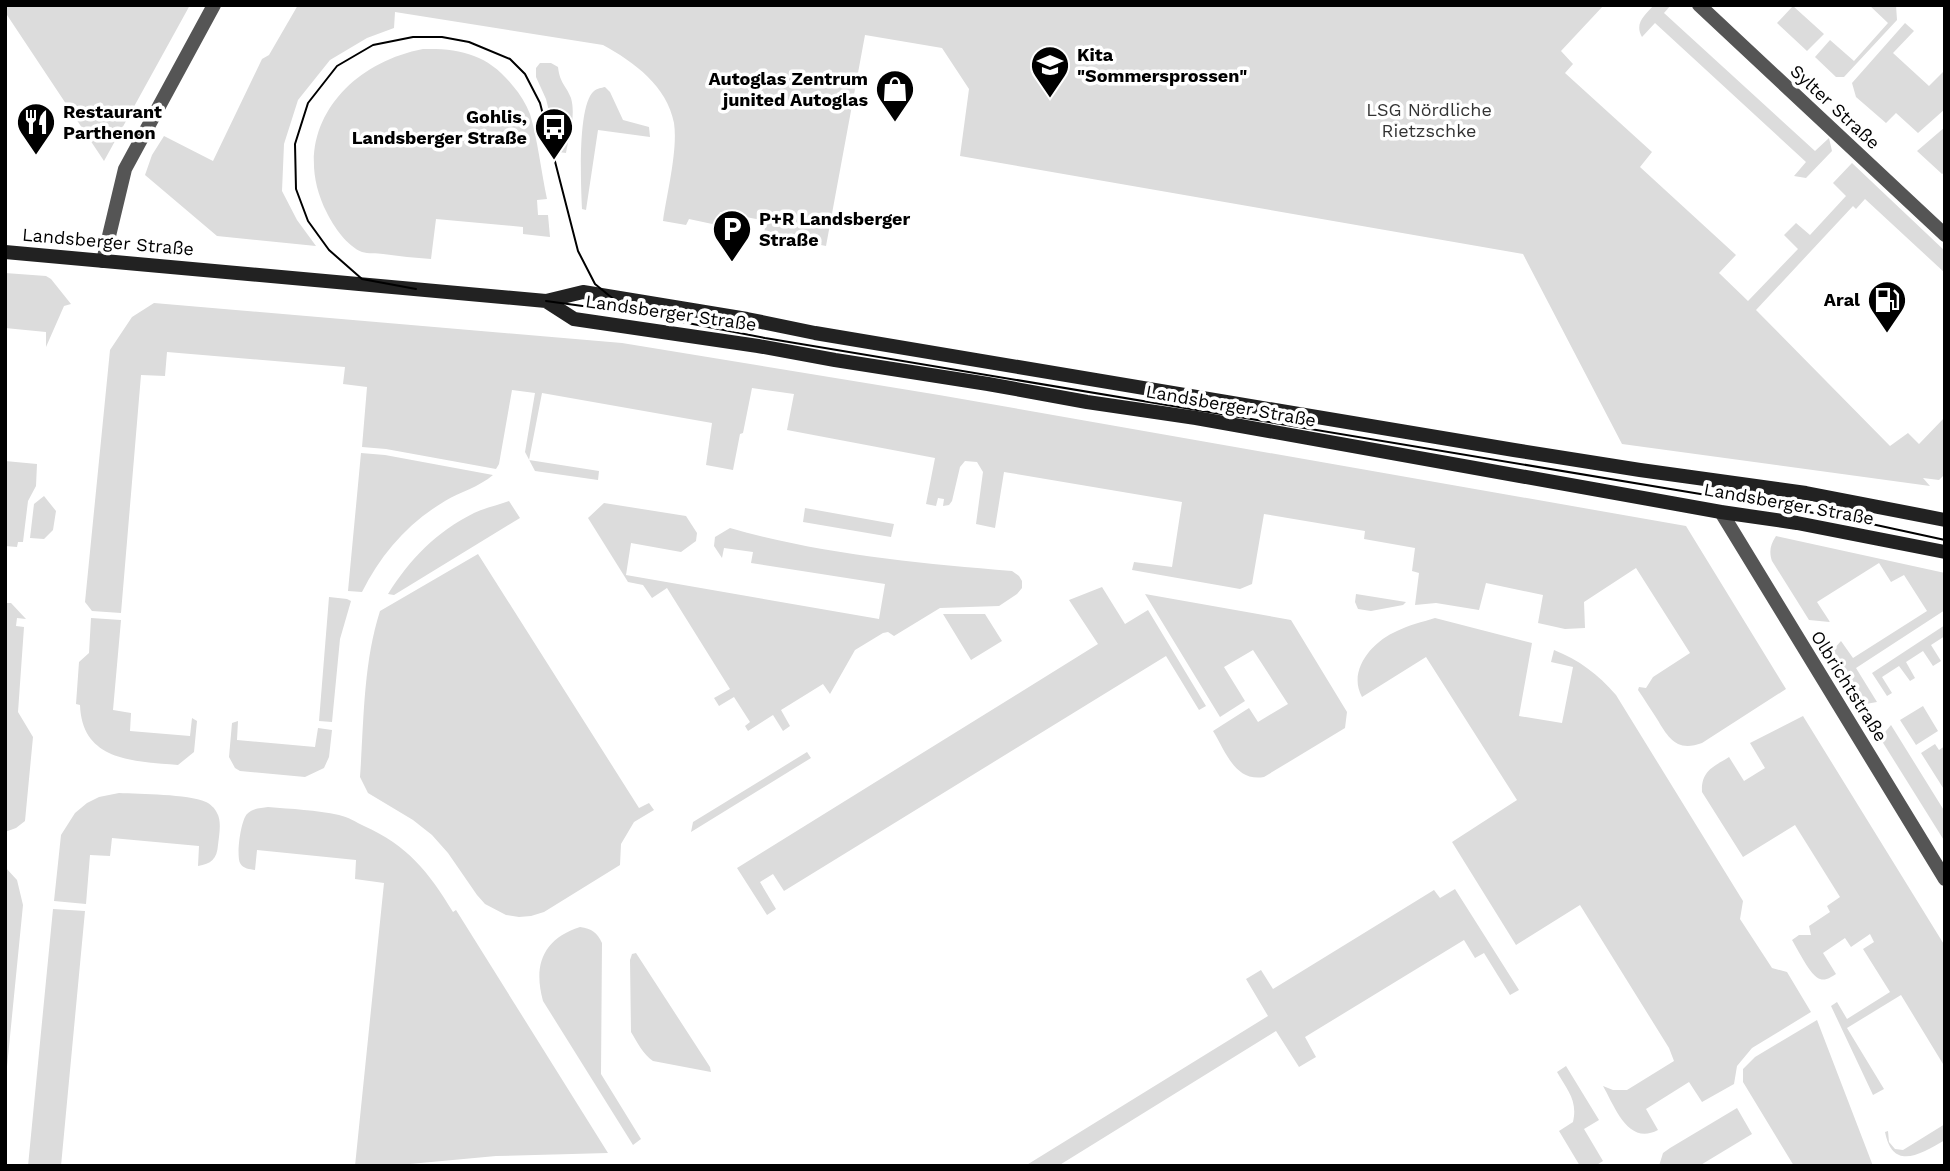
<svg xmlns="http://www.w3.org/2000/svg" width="1950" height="1171" font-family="'Work Sans',sans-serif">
<rect width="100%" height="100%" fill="#fff"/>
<!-- green -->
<path fill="#dcdcdc" d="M5,5H190L104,161L5,12Z
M298,5H1604L1561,51L1573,64L1565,73L1652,152L1640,167L1736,255L1719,273L1748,301L1798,249L1784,235L1796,223L1810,235L1846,196L1833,183L1852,163L1945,251V273L1865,199L1856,209L1853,206L1756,310L1890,446L1908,433L1919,444L1945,417V474L1939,480L1923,478L1930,486L1622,444L1523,254L960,156L969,89L942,48L865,35L826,246L764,234L766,221L720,212L717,225L689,219L686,225L663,221C667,193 678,150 674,123C667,86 634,62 603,45L395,12L394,28L367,38L330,60L298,100L284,144L282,191L297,220L316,246L217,236L145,175L152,155L164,136L213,161L262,59L269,55Z
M1654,5H1671L1664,13L1815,151L1829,138L1832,151L1806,178L1794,176L1806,162L1655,23L1642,37C1634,23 1645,15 1654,5Z
M1869,5H1896L1897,20L1844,77H1836L1815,57L1830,40L1854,61L1888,23Z
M1793,6L1824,34L1807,51L1777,23Z
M1905,23L1914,31L1893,53L1929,86L1945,70V109L1918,133L1896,113L1886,123L1856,97L1852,83Z
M423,49C461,48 489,55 513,86C520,94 526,104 530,114C538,141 541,171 547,199L537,200L538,215H548L550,237L523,234V227L436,219L431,259C415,258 399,256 383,254C377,253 368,254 362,252C347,246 334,227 327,213C287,135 344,64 423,49Z
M540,63H551L558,67C560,84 566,85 571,98C576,116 569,136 566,153L559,152L546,99L536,77V68Z
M605,87L610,92L623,120L649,127L650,137L598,130L586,210L582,209C581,186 577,105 594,91C598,88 601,88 605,87Z
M1945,127V172L1942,174L1917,151Z
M5,273L46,276L51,279L71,304L64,306L46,347V332L5,328Z
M154,303L622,343L939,395L1686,526L1786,689L1702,743C1677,752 1669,739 1657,719C1651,710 1645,700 1638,690L1639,687L1646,688L1653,677L1690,653L1636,568L1584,602L1585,628L1565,629L1538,623L1543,595L1486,583L1479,610L1436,603L1415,605L1419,573L1412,571L1415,548L1364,539L1365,531L1264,514L1252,584L1240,589L1132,570L1134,562L1172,567L1182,502L1004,472L995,528L976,524L983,472L977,462L965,461L960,467L952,501L949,505L943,506L944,499L938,498L936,506L926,504L935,458L787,430L794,394L752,388L743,433L740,434L733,470L706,465L712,423L542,393L529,460L599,471L598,480L535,471L525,452L535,393L512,390L499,464L496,469L386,449L362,447L367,387L343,384L345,367L167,352L165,376L141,375L121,613L92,611L85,602L110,350L132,317Z
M361,453L385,455L493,475C479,487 460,492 445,501C408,523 381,554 362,592L348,591Z
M5,461L37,464L36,486L28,501L23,542H18L17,547L5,546Z
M44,496L56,511L53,530L44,539L30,538L34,504Z
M509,501L520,518L394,595L388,594C410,559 436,532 474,513C485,508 498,505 509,501Z
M604,503L686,516L697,533L696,541L681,552L631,543L626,575L879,619L885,584L751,563L753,552L724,548L722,558L714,546L715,537L730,528C821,554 917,563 1012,571L1019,576L1022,581V588L1017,594L999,606L940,608L894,636L888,632L883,633L855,650L830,694L823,684L781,710L790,726L783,731L773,715L748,731L745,726L750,722L734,697L719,706L714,698L730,689L667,588L652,598L643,585L628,582L588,518Z
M805,508L894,524L891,537L803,522Z
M1776,536L1945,573V610L1856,668L1877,702L1860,705L1832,658L1833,650L1841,641L1853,658L1927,611L1904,575L1891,582L1879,563L1817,602L1830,622L1809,620L1772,561C1769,552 1770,545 1776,536Z
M478,554L639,808L649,803L654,810L634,822L621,844L620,865L544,912L531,916L519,917L506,915L485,904L477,895L448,853L432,835L413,820L368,793L360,777C364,722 363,664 380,611Z
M1102,587L1125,624L1148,610L1206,706L1199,710L1166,656L784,891L773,874L760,882L776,909L767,915L737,868L1098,644L1069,600Z
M1145,594L1291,620L1347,712L1345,728L1264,777C1235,782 1226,752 1213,731L1249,708L1258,722L1288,704L1253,650L1224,667L1245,701L1220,717Z
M1356,594L1406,602L1403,605L1371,611L1358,609L1355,602Z
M329,597L347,599L351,601L340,639L332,722L319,721Z
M5,603H11L26,619L17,618L16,626L24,627L18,712L33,737L25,821L16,828L5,832Z
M943,614H985L1002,641L971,660Z
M91,618L121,620L113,710L131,713L130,731L190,736L192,718L197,721L194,752L178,765C135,761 82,762 80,705L76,704L79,662L89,653Z
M1435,618L1532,643L1519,716L1562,723L1573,667L1551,662L1554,650C1579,660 1598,674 1616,695L1743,901L1740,919L1772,968L1787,972L1811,1012L1752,1048L1737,1066L1734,1084L1702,1102L1689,1082L1646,1109L1658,1130C1628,1146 1615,1107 1603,1086L1613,1090H1627L1674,1061L1669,1048L1580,905L1516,945L1452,842L1517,800L1426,657L1362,697C1347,670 1373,641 1397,631C1409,625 1422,622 1435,618Z
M1945,625V636L1931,645L1941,661L1933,666L1923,651L1906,662L1915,678L1910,681L1899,666L1882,677L1892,693L1887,696L1872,673Z
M1923,706L1938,731L1916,745L1900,720Z
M1803,716L1945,946V1063L1943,1064L1901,995L1847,1028L1884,1089L1873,1095L1831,1006L1837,1002L1847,1019L1890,992L1863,949L1874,942L1870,934L1851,947L1845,938L1823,953L1836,974C1831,977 1826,981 1820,979C1811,977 1797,948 1792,940L1799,935H1811L1809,926L1830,912L1827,906L1840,897L1795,825L1743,857L1702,792C1701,771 1713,767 1729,757L1744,781L1765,768L1750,743Z
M238,721L237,740L315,747L318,728L332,730L329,757L324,768L305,777L240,771L235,768L229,757L232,723Z
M1891,725L1945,812V842L1880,738Z
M1935,744L1939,750L1945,746V791L1921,753Z
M807,752L811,758L691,832L693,822Z
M119,793C141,794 187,794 206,802C210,804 215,808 217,813C222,821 219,836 218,845C217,859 211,864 198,866L199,846L112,838L110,856L90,855L86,904L54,901L61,835L75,813L87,803L99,797Z
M268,807C292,809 316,810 339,815C348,817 356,822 364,826C408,846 428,871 453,912L456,910L608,1153L496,1156L388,1166H355L384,883L355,879L356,860L257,850L255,870C250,869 243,869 240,863C236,854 241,820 247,814C253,808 261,808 268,807Z
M5,867L17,880L23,905L5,1087Z
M1455,889L1519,990L1510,995L1484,953L1475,958L1464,940L1305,1037L1316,1057L1299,1067L1276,1031L1058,1166H1025L1268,1016L1246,979L1261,970L1273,989L1434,890L1440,898Z
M53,909L85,911L61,1166H28Z
M580,927C592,929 597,932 602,943L601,1074L641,1139L633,1145L543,1001C533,965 543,939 580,927Z
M636,953L710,1067L711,1072L653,1061C643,1054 637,1042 631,1032L630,960L632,954Z
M1817,1020L1873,1166H1794L1743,1082V1069L1755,1057Z
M1566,1066L1599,1120L1584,1129L1603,1161L1595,1166H1580L1559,1131L1573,1122C1578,1100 1567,1090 1557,1072Z
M1737,1108L1752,1134L1699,1166H1659L1663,1153L1670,1148Z
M1945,1124V1140C1919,1155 1893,1171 1885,1132L1888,1131L1889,1142L1895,1149L1903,1150Z"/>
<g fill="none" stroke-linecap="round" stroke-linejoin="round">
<!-- street -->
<path stroke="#555" stroke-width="14" d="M1699,5L1945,235
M103,261L125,169L214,5
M1721,512L1945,879"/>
<!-- secondary -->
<path stroke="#222" stroke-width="14" d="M5,252L546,301L583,292L747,319L815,333L1514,450L1640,470L1806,493L1945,520
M546,301L574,319L758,346L835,360L988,384L1087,402L1196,418L1721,512L1797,523L1945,552"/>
<!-- tram -->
<path stroke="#000" stroke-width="2" d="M416,289L362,279L329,250L308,221L296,189L295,144L308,103L337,66L373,45L413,37H442L469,42L510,59L525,74L540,103L578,251L595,284L617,302L633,307
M546,301L641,314L765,338L1844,518L1945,540"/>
</g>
<!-- icons -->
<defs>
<g id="school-pin" transform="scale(2.0125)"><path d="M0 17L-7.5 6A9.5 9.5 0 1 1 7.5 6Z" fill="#000" stroke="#fff"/><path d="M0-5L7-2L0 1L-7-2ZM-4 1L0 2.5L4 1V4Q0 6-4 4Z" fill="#fff"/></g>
<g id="shop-pin" transform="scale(2.0125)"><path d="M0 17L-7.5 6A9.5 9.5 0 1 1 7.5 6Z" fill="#000" stroke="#fff"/><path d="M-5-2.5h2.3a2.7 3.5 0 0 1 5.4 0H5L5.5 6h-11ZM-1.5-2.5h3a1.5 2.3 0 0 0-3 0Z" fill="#fff"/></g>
<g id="restaurant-pin" transform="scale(2.0125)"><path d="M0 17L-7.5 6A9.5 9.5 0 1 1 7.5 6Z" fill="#000" stroke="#fff"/><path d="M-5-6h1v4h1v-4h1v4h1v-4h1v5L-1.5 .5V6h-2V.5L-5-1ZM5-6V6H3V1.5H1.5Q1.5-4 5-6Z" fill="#fff"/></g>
<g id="bus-pin" transform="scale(2.0125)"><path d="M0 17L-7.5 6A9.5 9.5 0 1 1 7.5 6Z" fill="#000" stroke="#fff"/><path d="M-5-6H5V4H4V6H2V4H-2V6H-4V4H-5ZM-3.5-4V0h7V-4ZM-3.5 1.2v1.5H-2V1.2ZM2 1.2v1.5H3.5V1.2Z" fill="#fff"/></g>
<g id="parking-pin" transform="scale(2.0125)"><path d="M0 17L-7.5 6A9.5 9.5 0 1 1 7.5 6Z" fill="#000" stroke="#fff"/><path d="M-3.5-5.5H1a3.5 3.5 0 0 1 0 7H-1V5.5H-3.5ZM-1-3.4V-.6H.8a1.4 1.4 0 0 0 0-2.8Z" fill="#fff"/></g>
<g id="fuel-pin" transform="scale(2.0125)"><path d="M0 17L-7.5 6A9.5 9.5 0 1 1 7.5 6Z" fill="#000" stroke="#fff"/><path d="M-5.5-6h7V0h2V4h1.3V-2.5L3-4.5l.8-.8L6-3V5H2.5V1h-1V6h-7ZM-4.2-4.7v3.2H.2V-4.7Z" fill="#fff"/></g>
</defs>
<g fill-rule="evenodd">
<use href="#school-pin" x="1050" y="65"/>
<use href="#shop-pin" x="895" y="89"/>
<use href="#restaurant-pin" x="36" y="122"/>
<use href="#bus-pin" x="554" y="127"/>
<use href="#parking-pin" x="732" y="229"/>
<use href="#fuel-pin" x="1887" y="300"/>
</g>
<g text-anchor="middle" stroke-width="7" stroke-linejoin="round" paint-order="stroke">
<!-- poi labels -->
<g font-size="18" font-weight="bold" fill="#000" stroke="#fff" text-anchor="start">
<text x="1077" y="61">Kita<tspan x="1077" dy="21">"Sommersprossen"</tspan></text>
<text x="868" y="85" text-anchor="end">Autoglas Zentrum<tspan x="868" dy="21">junited Autoglas</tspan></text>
<text x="63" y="118">Restaurant<tspan x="63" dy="21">Parthenon</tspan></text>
<text x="527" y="123" text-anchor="end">Gohlis,<tspan x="527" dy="21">Landsberger Straße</tspan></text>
<text x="759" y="225">P+R Landsberger<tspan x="759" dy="21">Straße</tspan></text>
<text x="1860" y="306" text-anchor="end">Aral</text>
</g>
<!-- street labels -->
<g font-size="18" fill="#000" stroke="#fff">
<text transform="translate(1835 107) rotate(43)" y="6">Sylter Straße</text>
<text transform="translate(108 242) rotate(5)" y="6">Landsberger Straße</text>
<text transform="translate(671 313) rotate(8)" y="6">Landsberger Straße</text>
<text transform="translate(1231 406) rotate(10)" y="6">Landsberger Straße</text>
<text transform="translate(1789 504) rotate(10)" y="6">Landsberger Straße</text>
<text transform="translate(1849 686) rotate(58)" y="6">Olbrichtstraße</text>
</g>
<!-- park labels -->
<g font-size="18" fill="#333" stroke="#fff">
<text x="1429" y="116">LSG Nördliche<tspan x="1429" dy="21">Rietzschke</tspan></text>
</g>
</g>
<!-- border -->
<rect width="1950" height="1171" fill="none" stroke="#000000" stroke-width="14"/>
</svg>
